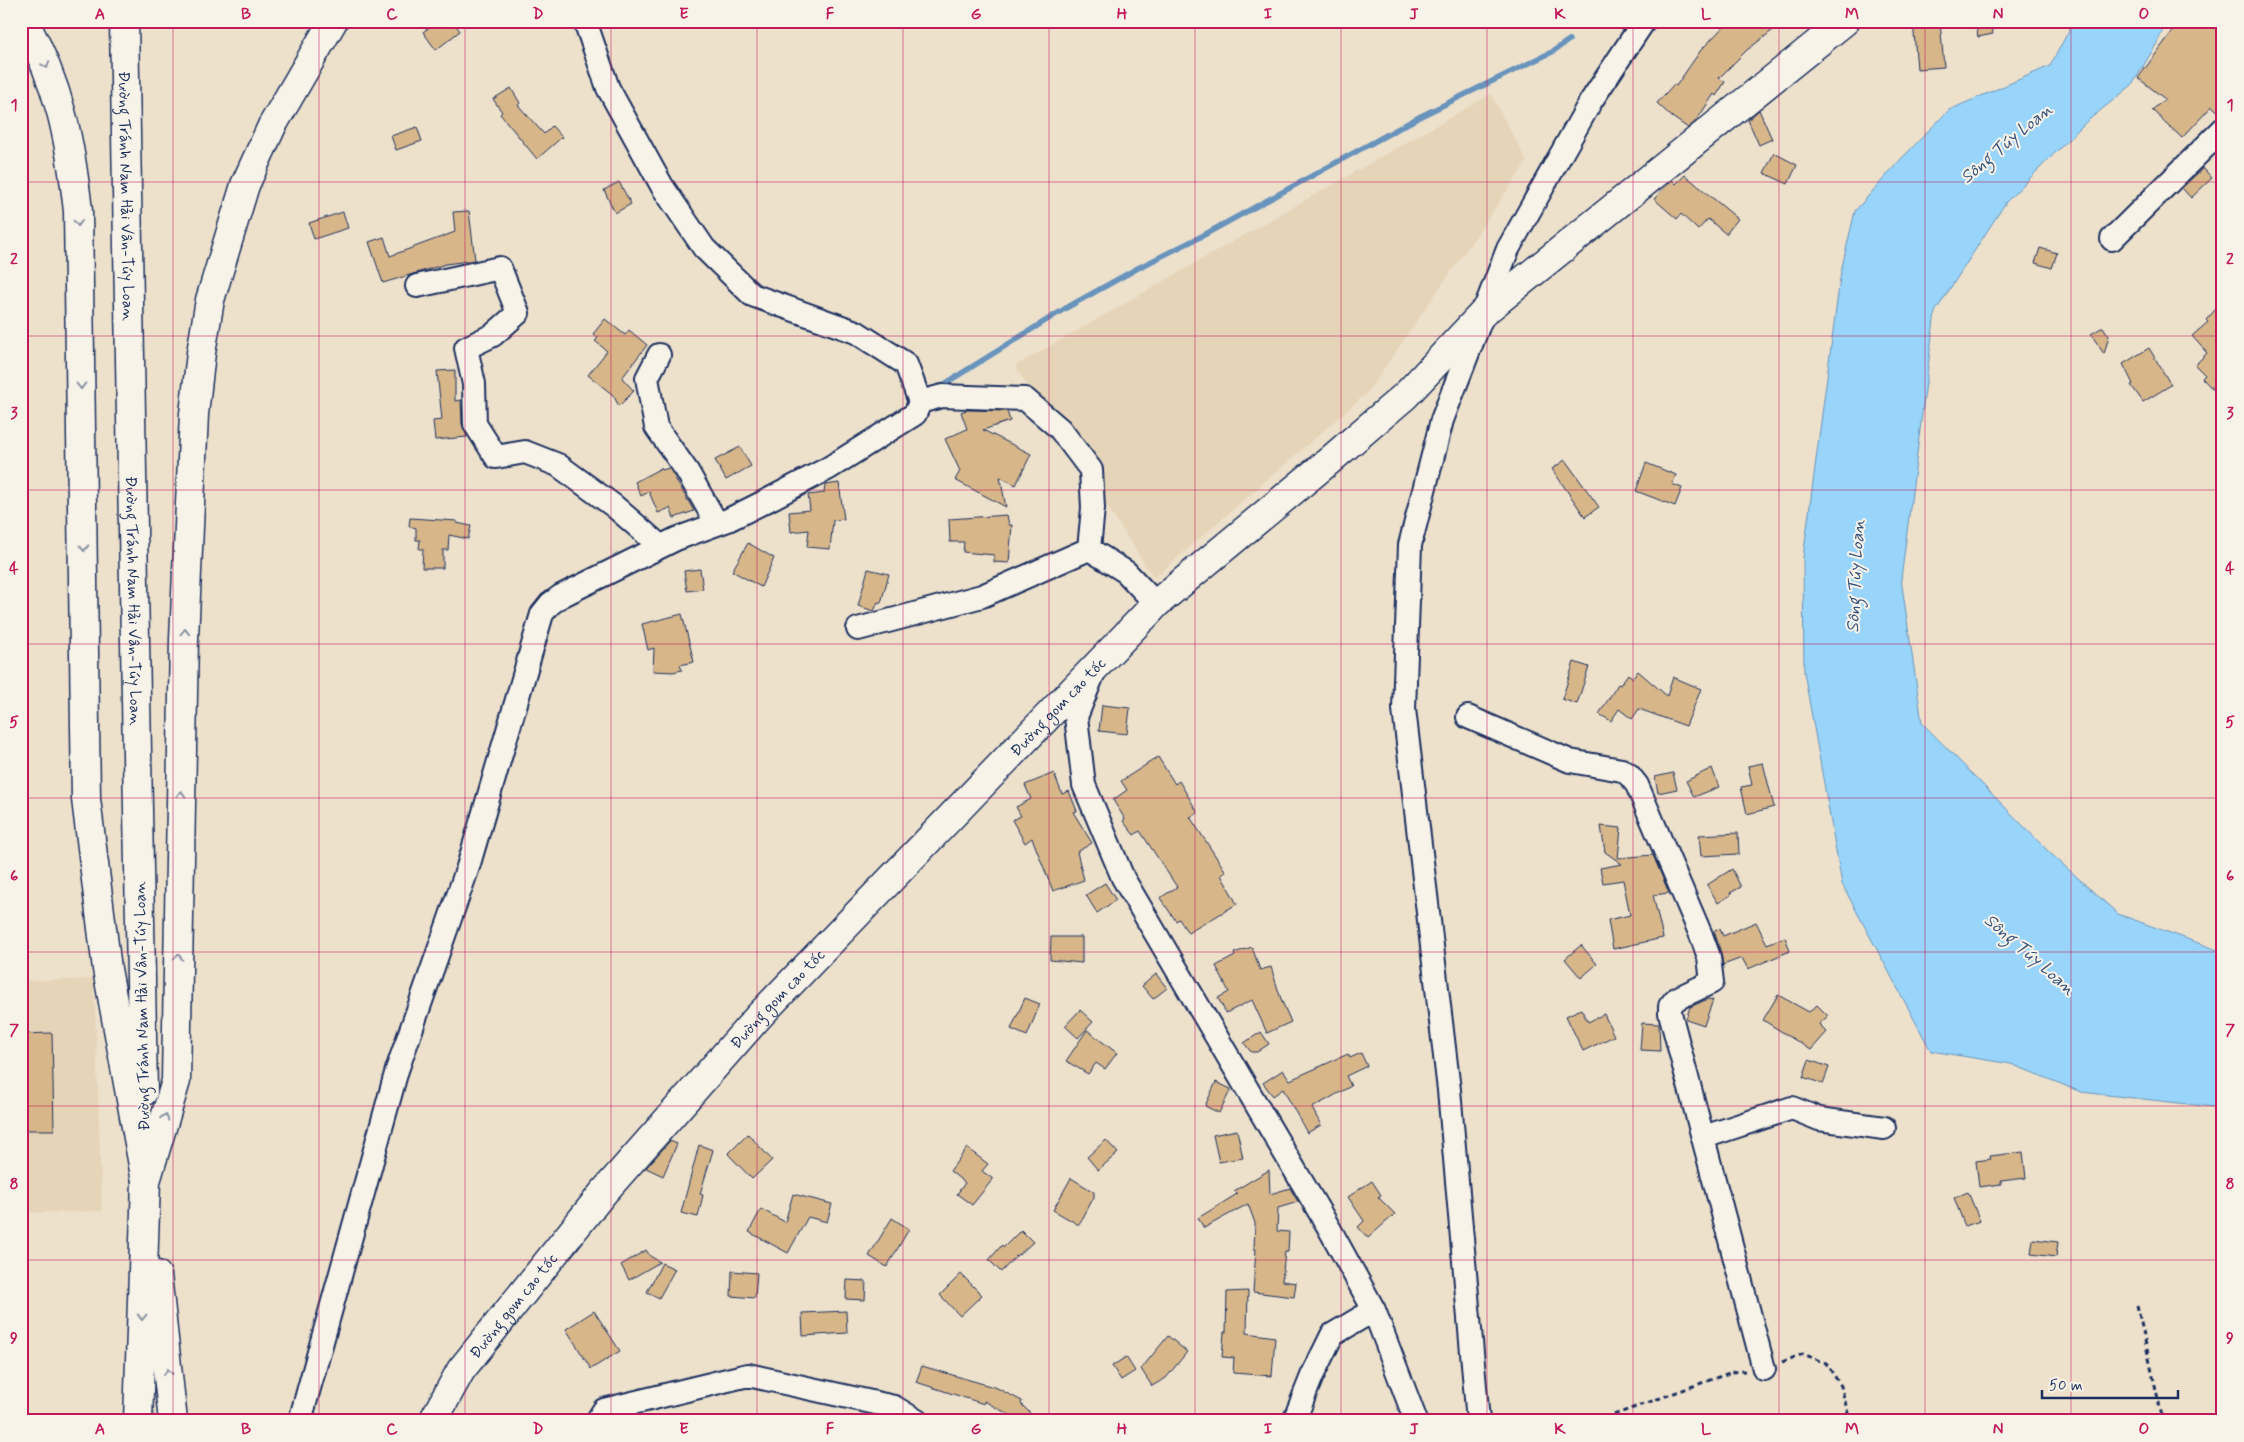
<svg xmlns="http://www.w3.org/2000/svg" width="2244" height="1442" font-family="Mynerve,sans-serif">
<rect width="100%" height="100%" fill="#ede1cc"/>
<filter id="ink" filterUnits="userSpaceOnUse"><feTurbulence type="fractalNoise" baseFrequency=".02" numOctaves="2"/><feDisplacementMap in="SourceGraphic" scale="10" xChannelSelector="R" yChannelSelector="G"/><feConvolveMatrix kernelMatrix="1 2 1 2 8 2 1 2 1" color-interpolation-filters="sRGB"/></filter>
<g filter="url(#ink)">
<!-- built -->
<path fill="#e6d4b8" d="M1491,94L1527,162L1367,393L1154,578L1015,366Z
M94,979L102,1211L21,1213V981Z"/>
<!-- water -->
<path fill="#99d5fa" stroke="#6793bc" d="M2074,21H2167L2157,43L2132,85L2086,122L2006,202L1935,312L1901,579L1922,723L2049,852L2118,914L2223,952V1108L2081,1092L2011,1064L1931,1051L1842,884L1804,672L1803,558L1841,271L1855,211L1902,158L1949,110L2050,66Z"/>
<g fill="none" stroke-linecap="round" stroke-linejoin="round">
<!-- stream -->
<path stroke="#6793bc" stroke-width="5.5" d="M938,388L1066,308L1138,268L1202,236L1421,116L1552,52L1569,40"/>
</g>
<!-- building -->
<path fill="#d7b689" stroke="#1b2f5e" d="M438,21H453L460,31L436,50L423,32Z
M1729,21H1785L1747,50L1719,78L1725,82L1716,96L1714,94L1696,121L1688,128L1672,117L1657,103L1674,84L1676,86L1701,50Z
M1913,21H1940L1944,67L1917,69Z
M1975,21H1990L1993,34L1978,37Z
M2180,21H2223V116L2212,106L2182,138L2152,110L2165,99L2138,78Z
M511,88L520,103L518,105L544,134L552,126L562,137L537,159L500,114L502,112L493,99Z
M1759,110L1772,139L1759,145L1748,120Z
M417,127L422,141L396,150L391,136Z
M1774,153L1797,165L1788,184L1764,173Z
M2203,168L2212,178L2191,198L2182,188Z
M1685,175L1738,219L1726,234L1708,219L1698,230L1681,214L1677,219L1654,199L1672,180L1676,184Z
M619,182L631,204L615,213L604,190Z
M469,211L475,260L446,264L383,283L369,242L384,237L390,256L455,232L453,212Z
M343,212L348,228L314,239L309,223Z
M2040,248L2057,253L2052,268L2035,263Z
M2223,301V400L2202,378L2205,375L2195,365L2207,353L2192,336L2208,322L2206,320Z
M605,319L625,335L629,330L647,345L622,378L634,391L619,406L613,395L588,375L607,351L595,341L598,338L593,334Z
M2103,327L2109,336L2104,354L2091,334Z
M2149,348L2171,385L2143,402L2131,385L2133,384L2123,364Z
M455,370V401L461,400L462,424L467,437L435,440L433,421L442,420L437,371Z
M967,410L1007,411L1010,421L983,430L1031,454L1016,485L1000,477L1006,507L955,480L960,471L945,439L967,429L961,412Z
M740,447L751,466L726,480L715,460Z
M1565,460L1599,507L1585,517L1552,469Z
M1646,463L1676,475L1672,484L1682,488L1675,506L1636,491Z
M661,468L662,470L669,468L694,511L674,518L670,508L658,513L649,492L641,496L635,482Z
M839,483L844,519L833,520L830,549L807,547L809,530L791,532L789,512L810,510L808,495L824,493L825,485Z
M1007,515L1009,525H1012L1009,563L994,562V555L963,552L964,542H950L949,519Z
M410,518L457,521V523L471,526L468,539L449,535L448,550H443V568H422L423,549H419L420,540H416V528L409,526Z
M748,543L774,558L761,587L732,571Z
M700,569L703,589L687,591L684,571Z
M868,569L889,574L881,603L878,602L874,611L858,606Z
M682,614L694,662L680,665L682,670L673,672L653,671L654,648L648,650L642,624Z
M1574,662L1589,667L1577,704L1562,699Z
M1638,671L1667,696L1673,677L1701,689L1686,726L1639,709L1632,719L1619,709L1611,721L1599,714L1618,684L1620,685L1628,674L1633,678Z
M1102,705L1130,708L1127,734L1099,731Z
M1158,757L1175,784L1179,781L1198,813L1190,817L1226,872L1221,875L1237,904L1188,933L1179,919L1176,921L1160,898L1177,887L1140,831L1134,835L1123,821L1125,819L1113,800L1127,790L1121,781Z
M1763,763L1774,807L1747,814L1741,787L1752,785L1748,766Z
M1712,768L1719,787L1694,797L1686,781Z
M1054,773L1062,794L1069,791L1077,811L1073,812L1092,843L1077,852L1084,880L1053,891L1032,838L1025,843L1012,820L1021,816L1016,807L1031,799L1025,785Z
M1673,773L1677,789L1658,793L1655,777Z
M1601,826L1621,828L1618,858L1653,855L1669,893L1653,895L1663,938L1613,949L1608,920L1630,915L1623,880L1603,883L1600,868L1622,864L1605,852Z
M1738,833L1739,854L1701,856L1699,835Z
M1732,869L1741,887L1730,893L1731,895L1718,903L1707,885Z
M1105,883L1116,900L1097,913L1086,895Z
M1756,922L1767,944L1785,937L1790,951L1748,969L1742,958L1723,965L1721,953L1714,931L1720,929L1723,936Z
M1051,937H1082V963L1050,960Z
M1581,945L1597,964L1581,978L1565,959Z
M1252,947L1260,970L1271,967L1281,999L1291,1022L1267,1033L1252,1000L1226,1013L1218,998L1229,992L1216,966L1235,956L1234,953Z
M1156,974L1167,988L1153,999L1142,986Z
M1778,995L1809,1012L1817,1005L1828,1016L1819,1024L1827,1032L1811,1050L1763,1020Z
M1025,998L1040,1004L1027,1036L1011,1029Z
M1708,999L1713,1000L1704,1025L1686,1019L1690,1007Z
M1581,1009L1588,1022L1604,1014L1614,1036L1583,1051L1566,1016Z
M1080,1010L1093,1022L1078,1038L1065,1026Z
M1642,1023L1659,1024L1660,1051L1640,1050Z
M1087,1030L1117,1053L1105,1069L1096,1063L1088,1074L1066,1061Z
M1261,1032L1269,1044L1257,1052H1251L1244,1043Z
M52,1033L54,1130H21V1034Z
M1361,1053L1367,1066L1346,1076L1351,1086L1312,1108L1321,1125L1307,1133L1283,1089L1273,1096L1263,1083L1283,1070L1290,1080L1348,1054L1350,1058Z
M1809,1060L1829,1067L1823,1084L1803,1077Z
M1216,1082L1231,1089L1219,1113L1205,1106Z
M1237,1130L1243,1158L1219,1162L1213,1135Z
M748,1134L772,1160L752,1179L728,1154Z
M1106,1140L1118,1153L1098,1170L1087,1157Z
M670,1141L677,1144L663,1176L646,1168Z
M699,1145L713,1150L700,1194L703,1195L698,1217L681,1213Z
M967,1148L988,1164L982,1171L993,1179L972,1205L957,1194L965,1183L950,1171Z
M2023,1152L2026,1178L2001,1181V1184L1979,1187L1976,1161L1991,1159L1990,1156Z
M1269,1170L1270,1194L1290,1188L1298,1202L1278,1208L1277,1231L1289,1232L1288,1252H1285L1282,1281L1296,1283L1294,1297L1253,1292L1256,1249H1254L1255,1223L1248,1204L1204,1228L1198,1218L1237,1194L1234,1191Z
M1071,1178L1094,1192V1197L1079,1225L1053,1210Z
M1372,1181L1381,1195L1378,1197L1395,1214L1368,1238L1358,1227L1364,1221L1348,1197Z
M1968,1192L1980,1221L1965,1226L1954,1198Z
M793,1194L832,1204L827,1222L808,1217L788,1253L749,1232L761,1209L785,1222Z
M892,1218L909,1229L887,1267L869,1256Z
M1021,1230L1033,1242L1019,1255L1018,1254L1001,1272L989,1260L1002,1245L1004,1247Z
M2033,1239L2058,1242L2056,1257L2031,1254Z
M646,1250L650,1256L660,1262L629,1280L621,1265Z
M662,1263L675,1269L659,1298L647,1292Z
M732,1271L757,1273L755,1298L731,1296Z
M961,1274L982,1295L960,1316L940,1295Z
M847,1280L866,1281L865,1300L846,1299Z
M1248,1291L1247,1333L1275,1337L1272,1376L1233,1373L1234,1358L1222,1357L1224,1332H1226L1227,1292Z
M594,1311L620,1351L591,1369L566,1329Z
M846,1311L847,1333L803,1336L802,1313Z
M1168,1336L1187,1352L1166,1378L1152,1386L1141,1369Z
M1126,1357L1135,1371L1121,1380L1112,1366Z
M922,1366L997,1388L1022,1401L1021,1404L1038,1421H1021L984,1401V1404L916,1382Z"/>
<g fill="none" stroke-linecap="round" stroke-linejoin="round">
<!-- minor casing -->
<g stroke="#1b2f5e" stroke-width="26">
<path id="minor" d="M2112,239L2223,129
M417,286L500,268L518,313L493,335L466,348L474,384L475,424L496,457L525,452L558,465L614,506L660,546
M659,355L647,378L656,427L687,471L717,524
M920,402L942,396L1025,399L1060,429L1091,470L1093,508L1089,549L1126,572L1156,604
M858,629L982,596L1089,549
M1094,672L1076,717L1084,785L1123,878L1329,1228L1374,1310L1416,1421
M1468,717L1570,761L1622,770L1629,775L1637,785L1701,935L1709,957L1712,982L1676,999L1670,1006V1013L1764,1369
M1704,1137L1792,1108L1819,1119L1884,1128
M300,1421L397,1070L468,867L542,614L550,604L561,596L676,539L728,520L768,500L829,468L915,414L920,402L906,364L856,332L752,295L704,248L662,186L608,88L585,21
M597,1421L604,1410L748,1375L894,1407L917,1421
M1294,1421L1312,1376L1332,1335L1374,1310
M1478,1421L1449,1090L1404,709L1410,545L1442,420L1508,249L1591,101L1644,21"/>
</g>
<!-- major casing -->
<g stroke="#1b2f5e" stroke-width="31">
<g id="major">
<path d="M1144,617L1156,604L1329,461L1406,395L1484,312L1845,21"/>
<path id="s1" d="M433,1421L461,1370L603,1193L759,1016L1156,604"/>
</g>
</g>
<!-- highway casing -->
<g stroke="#1b2f5e" stroke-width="31">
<g id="highway">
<path d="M24,21C60,86 70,139 78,211L86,799L107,969L145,1176"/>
<path id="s2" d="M124,21L143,1092"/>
<path d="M157,1275L173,1421"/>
<path d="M138,1421L146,1181L176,1081L184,639L194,414L201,353L210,300L245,185L272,126L333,21"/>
</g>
</g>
<!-- path -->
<path stroke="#1b2f5e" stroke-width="3" stroke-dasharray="5 4" stroke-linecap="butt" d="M2137,1305L2163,1421
M1782,1362L1803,1354L1826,1363L1841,1386L1850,1421
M1597,1421L1732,1372L1745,1371"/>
<!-- minor -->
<use href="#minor" stroke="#f7f3e8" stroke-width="22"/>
<!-- major -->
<use href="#major" stroke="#f7f3e8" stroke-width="28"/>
<!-- highway -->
<use href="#highway" stroke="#f7f3e8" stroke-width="28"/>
</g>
<!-- one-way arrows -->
<defs><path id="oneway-chevron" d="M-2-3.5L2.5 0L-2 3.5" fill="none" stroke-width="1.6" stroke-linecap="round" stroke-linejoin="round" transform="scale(1.25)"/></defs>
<g stroke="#8991a3">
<use href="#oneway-chevron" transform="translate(46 65) rotate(69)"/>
<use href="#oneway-chevron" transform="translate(78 223) rotate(89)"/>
<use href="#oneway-chevron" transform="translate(81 386) rotate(89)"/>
<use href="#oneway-chevron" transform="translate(84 548) rotate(89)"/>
<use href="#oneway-chevron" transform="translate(185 632) rotate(-88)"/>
<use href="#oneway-chevron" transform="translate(181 794) rotate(-89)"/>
<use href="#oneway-chevron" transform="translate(178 957) rotate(-89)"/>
<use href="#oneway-chevron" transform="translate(165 1117) rotate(-73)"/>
<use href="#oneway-chevron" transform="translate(142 1317) rotate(92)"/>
<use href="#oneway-chevron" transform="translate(168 1372) rotate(-97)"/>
</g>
</g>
<!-- grid -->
<path fill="none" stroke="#c2185b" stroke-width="1" stroke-opacity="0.55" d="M173,21V1421M319,21V1421M465,21V1421M611,21V1421M757,21V1421M903,21V1421M1049,21V1421M1195,21V1421M1341,21V1421M1487,21V1421M1633,21V1421M1779,21V1421M1925,21V1421M2071,21V1421M21,182H2223M21,336H2223M21,490H2223M21,644H2223M21,798H2223M21,952H2223M21,1106H2223M21,1260H2223"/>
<g text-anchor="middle" stroke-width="4" stroke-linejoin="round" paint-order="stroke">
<!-- street labels -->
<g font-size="16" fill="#1b2f5e" stroke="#f7f3e8">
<text dy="6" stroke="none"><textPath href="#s2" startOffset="175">Đường Tránh Nam Hải Vân-Túy Loan</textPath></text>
<text dy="6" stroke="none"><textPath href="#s2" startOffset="580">Đường Tránh Nam Hải Vân-Túy Loan</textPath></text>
<text dy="6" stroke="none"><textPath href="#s1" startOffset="951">Đường gom cao tốc</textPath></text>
<text dy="6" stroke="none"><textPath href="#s1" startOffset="546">Đường gom cao tốc</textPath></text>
<text transform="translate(141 1006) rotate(-91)" y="6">Đường Tránh Nam Hải Vân-Túy Loan</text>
<text dy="6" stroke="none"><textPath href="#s1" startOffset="141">Đường gom cao tốc</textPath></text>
</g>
<!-- water labels -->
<g font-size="18" font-style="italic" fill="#34507d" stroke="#f7f3e8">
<text transform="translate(2006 143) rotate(-40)" y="6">Sông Túy Loan</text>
<text transform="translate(1855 576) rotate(-87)" y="6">Sông Túy Loan</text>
<text transform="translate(2030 954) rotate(41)" y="6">Sông Túy Loan</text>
</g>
</g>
<!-- margin -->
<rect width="2244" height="1442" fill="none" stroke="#f7f3e8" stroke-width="55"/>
<!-- scale -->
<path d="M2042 1390v8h136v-8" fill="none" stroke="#1b2f5e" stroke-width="2.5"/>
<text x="2049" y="1390" font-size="15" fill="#1b2f5e" stroke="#f7f3e8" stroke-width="4" paint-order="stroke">50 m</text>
<rect x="28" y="28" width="2188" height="1386" fill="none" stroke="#c2185b" stroke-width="2"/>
<g font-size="16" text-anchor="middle" font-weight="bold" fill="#c2185b">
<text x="100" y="19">A</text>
<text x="246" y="19">B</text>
<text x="392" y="19">C</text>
<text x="538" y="19">D</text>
<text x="684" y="19">E</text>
<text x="830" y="19">F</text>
<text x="976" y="19">G</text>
<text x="1122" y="19">H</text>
<text x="1268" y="19">I</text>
<text x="1414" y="19">J</text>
<text x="1560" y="19">K</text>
<text x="1706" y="19">L</text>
<text x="1852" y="19">M</text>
<text x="1998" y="19">N</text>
<text x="2144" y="19">O</text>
<text x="14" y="110">1</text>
<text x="2230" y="110">1</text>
<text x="14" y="264">2</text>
<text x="2230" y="264">2</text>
<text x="14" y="418">3</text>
<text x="2230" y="418">3</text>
<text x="14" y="573">4</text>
<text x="2230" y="573">4</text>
<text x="14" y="727">5</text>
<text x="2230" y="727">5</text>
<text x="14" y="881">6</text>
<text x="2230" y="881">6</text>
<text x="14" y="1035">7</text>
<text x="2230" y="1035">7</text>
<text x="14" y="1189">8</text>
<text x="2230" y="1189">8</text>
<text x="14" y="1343">9</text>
<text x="2230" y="1343">9</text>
<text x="100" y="1434">A</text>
<text x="246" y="1434">B</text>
<text x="392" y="1434">C</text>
<text x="538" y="1434">D</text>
<text x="684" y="1434">E</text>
<text x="830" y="1434">F</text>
<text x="976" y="1434">G</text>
<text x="1122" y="1434">H</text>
<text x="1268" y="1434">I</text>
<text x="1414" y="1434">J</text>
<text x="1560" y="1434">K</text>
<text x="1706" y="1434">L</text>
<text x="1852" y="1434">M</text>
<text x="1998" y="1434">N</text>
<text x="2144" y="1434">O</text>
</g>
</svg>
